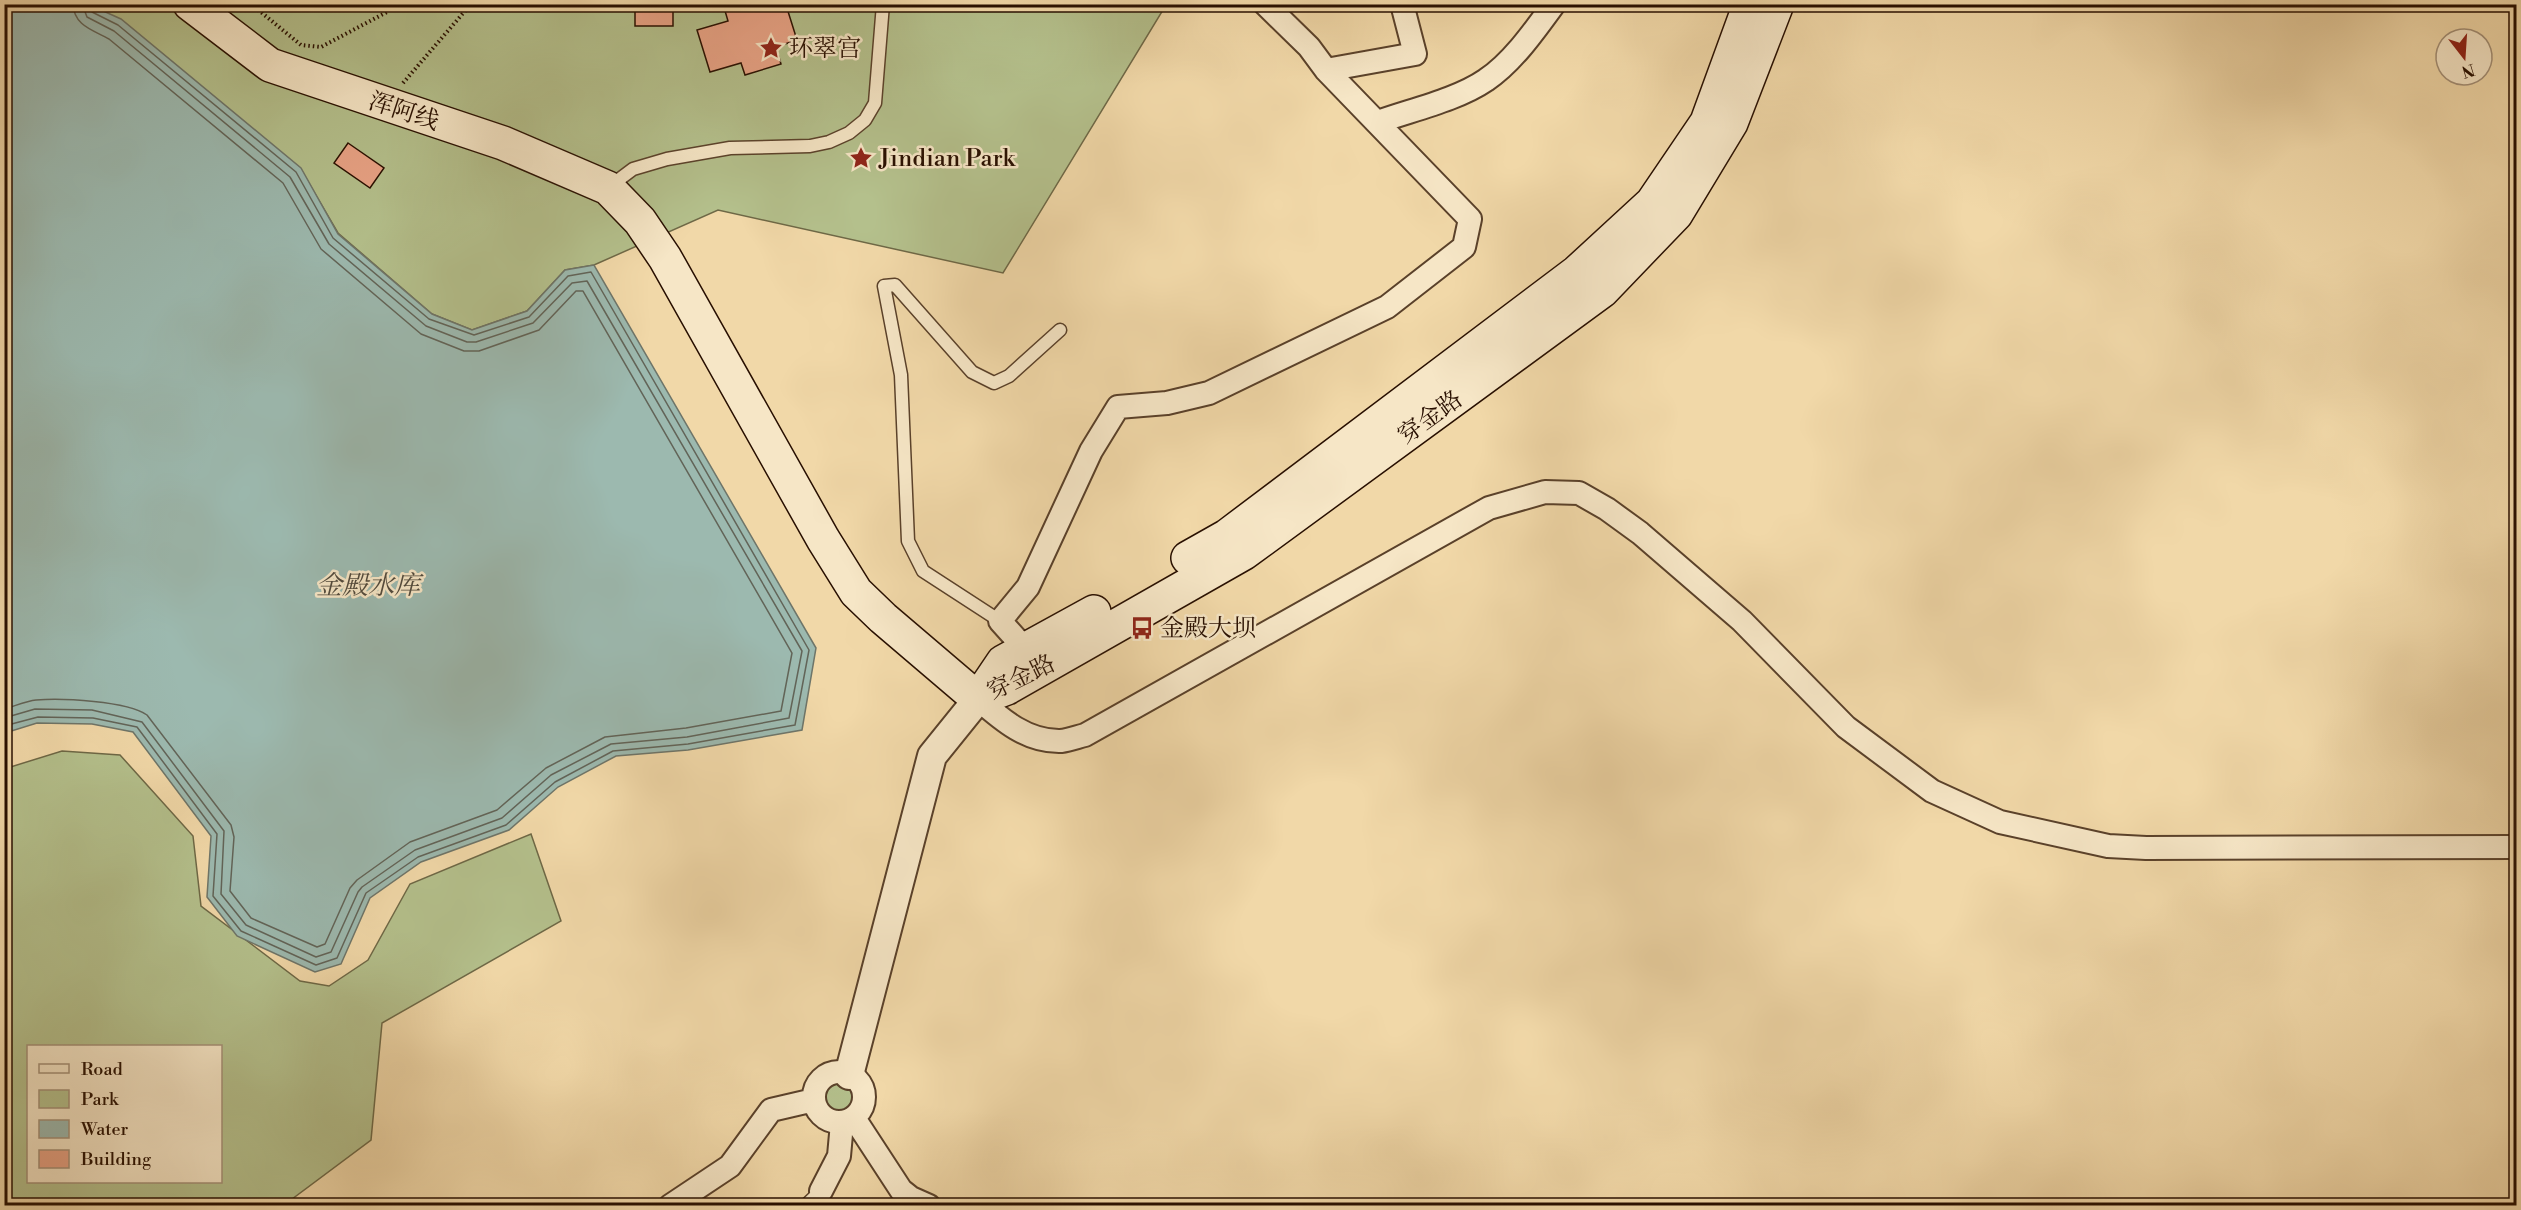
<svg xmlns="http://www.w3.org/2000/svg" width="2521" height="1210" font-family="'Libre Bodoni','Noto Serif SC',serif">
<rect width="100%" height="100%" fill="#f1d8a8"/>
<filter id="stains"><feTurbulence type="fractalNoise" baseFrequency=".00333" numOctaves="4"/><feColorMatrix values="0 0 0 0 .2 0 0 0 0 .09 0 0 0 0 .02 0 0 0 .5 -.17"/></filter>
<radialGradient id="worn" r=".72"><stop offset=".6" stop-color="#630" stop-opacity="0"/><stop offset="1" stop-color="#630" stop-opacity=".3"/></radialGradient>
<!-- green -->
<path fill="#b4c08c" stroke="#6e6846" stroke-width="1.5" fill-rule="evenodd" d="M90,5H1166L1003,273L718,210L594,265L565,270L527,311L472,330L432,314L338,233L300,168Z
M62,751L120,755L193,836L201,906L300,981L329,986L368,960L410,884L531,834L561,921L382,1023L371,1140L284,1205H5L4,769ZM28,1046H220V1182H28Z
M823 1097a17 17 0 1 1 34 0a17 17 0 1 1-34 0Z"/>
<!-- water -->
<path fill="#9cb9af" stroke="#6e7569" stroke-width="1.5" d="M5,4L90,5L121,19L301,168L338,234L432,314L472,330L527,311L565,270L594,265L816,648L802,730L688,750L616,756L558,787L509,830L421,862L370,898L341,964L315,972L237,936L207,897L211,836L133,732L92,724L37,723L5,733Z"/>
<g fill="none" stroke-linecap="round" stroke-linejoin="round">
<!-- shore -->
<path stroke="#626458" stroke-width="1.5" d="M4,709C15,706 26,701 36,700C62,698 127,701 147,715L231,825L234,837L230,891L251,918L317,947L325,944L350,888L357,880L410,842L497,810L546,768L605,737L686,728L781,711L792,653L583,291H576L539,330L479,351H464L421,334L321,249L283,183L109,39C93,30 74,26 73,4
M4,718L35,709L92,710L142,722L224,831L221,894L246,925L316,957L331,952L358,892L362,887L415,850L502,818L551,775L611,744L687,737L789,718L802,651L587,281L572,283L533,323L476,342H467L426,326L329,244L290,177L114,31L87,17L82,4
M4,726L38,717L93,718L137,727L217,834L213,896L241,931L316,965L337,958L366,893L418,857L506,825L555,782L613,751L688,744L795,725L809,650L591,272L568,276L529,317L474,335L429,319L333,238L296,172L118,25L92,12L89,4"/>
</g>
<!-- building -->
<path fill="#e9a386" stroke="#280f00" stroke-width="1.5" d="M635,4H673V26H635Z
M723,4H763L765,11L786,5L797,40L776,47L781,64L745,75L741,63L710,72L697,30L728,21Z
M348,143L384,168L370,188L334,163Z"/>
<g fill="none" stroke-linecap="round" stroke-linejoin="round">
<!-- service casing -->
<g stroke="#5a412a" stroke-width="15">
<path id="service" d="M609,187L633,169L667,159L730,148L810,146L829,142L849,133L865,120L875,103L883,4
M1000,621L923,571L908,541L901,375L884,286L895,285L972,372L994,383L1009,376L1060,330
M805,1206L821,1191"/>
</g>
<!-- minor casing -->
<g stroke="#5a412a" stroke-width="26">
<path id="minor" d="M1326,70L1415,54L1402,4
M1378,122C1411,110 1457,100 1486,80C1512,63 1535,30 1554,4
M1027,651L1000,621L1028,587L1091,451L1118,407L1167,403L1209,393L1387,307L1464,247L1470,219L1326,70L1309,47L1265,4
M978,699C1002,720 1027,742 1061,741C1069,740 1077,737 1085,735L1489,508L1545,492L1579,493L1607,509L1640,533L1742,621L1846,727L1932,791L2000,822L2108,846L2146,848L2516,847
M814 1097a25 25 0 1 1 50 0a25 25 0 1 1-50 0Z
M854,1118L901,1190L911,1198L929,1206
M821,1191L839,1156L842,1123
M670,1206L730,1166L771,1110L814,1100"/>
</g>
<!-- tertiary casing -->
<g stroke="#5a412a" stroke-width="32">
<path id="tertiary" d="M849,1075L932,756L978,699"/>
</g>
<!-- secondary casing -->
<g stroke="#280f00" stroke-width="36">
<path id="secondary" d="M190,4L270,65L503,143L608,188L640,221L665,258L823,539L856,592L883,618L978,699
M1188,558L1227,536L1577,272L1652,203L1707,122L1750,4
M978,699L1007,688L1244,553L1602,291L1676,214L1731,123L1777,4
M978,699L1003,662L1094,612"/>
</g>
<!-- path -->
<path stroke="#280f00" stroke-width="4" stroke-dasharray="1.5 3" stroke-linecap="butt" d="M251,4L301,45L321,47L387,12L392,4
M403,83L471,4"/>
<!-- service -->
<use href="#service" stroke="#f6e6c6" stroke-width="12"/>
<!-- minor -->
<use href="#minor" stroke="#f6e6c6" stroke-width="22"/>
<!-- tertiary -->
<use href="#tertiary" stroke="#f6e6c6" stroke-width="28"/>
<!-- secondary -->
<use href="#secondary" stroke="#f6e6c6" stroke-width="33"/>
</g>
<!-- icons -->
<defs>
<g id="sight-bare" transform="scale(1.8)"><path d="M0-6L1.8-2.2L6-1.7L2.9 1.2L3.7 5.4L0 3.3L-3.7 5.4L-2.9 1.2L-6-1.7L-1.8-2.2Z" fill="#8f2418" stroke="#f6e6c6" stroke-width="2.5" paint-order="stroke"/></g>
<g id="bus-bare" transform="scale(1.8)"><path d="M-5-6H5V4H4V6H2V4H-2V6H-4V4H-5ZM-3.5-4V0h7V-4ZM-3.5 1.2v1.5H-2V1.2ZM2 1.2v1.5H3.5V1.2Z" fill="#8f2418" stroke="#f6e6c6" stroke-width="2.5" paint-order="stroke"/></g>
</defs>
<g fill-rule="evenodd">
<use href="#sight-bare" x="771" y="48"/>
<use href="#sight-bare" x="861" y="158"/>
<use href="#bus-bare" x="1142" y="628"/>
</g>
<g text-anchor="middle" stroke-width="5" stroke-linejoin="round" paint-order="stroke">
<!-- poi labels -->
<g font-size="24" fill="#280f00" stroke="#f6e6c6" text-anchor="start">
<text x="789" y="56">环翠宫</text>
<text x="879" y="166">Jindian Park</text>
<text x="1160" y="636">金殿大坝</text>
</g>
<!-- street labels -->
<g font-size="24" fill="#280f00" stroke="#f6e6c6">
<text transform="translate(404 111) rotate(18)" y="8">浑阿线</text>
<text transform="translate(1430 417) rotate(-36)" y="8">穿金路</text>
<text transform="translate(1021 677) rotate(-26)" y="8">穿金路</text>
</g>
<!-- water labels -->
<g font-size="26" font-style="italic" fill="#514a3d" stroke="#f6e6c6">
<text x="368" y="594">金殿水库</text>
</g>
</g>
<!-- margin -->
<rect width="2521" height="1210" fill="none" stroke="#f1d8a8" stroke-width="24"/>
<rect x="6" y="6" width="2509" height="1198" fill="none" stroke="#280f00" stroke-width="3"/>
<rect x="12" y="12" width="2497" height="1186" fill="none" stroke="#280f00" stroke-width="1.5"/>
<!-- legend -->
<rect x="27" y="1045" width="195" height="138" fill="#f6e6c6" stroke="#a49077" stroke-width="1.5"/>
<rect x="39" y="1064" width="30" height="9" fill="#f6e6c6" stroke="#a49077" stroke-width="1.5"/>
<text x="81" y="1075" font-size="18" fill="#280f00">Road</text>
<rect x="39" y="1090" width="30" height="18" fill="#b4c08c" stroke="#a49077" stroke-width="1.5"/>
<text x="81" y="1105" font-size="18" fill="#280f00">Park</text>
<rect x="39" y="1120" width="30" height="18" fill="#9cb9af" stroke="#a49077" stroke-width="1.5"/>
<text x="81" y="1135" font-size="18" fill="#280f00">Water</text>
<rect x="39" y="1150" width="30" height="18" fill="#e9a386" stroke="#a49077" stroke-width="1.5"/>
<text x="81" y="1165" font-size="18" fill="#280f00">Building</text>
<!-- north arrow -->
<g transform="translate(2464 57) rotate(163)"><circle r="28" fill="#f6e6c6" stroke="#a49077" stroke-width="1.5"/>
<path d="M0-4.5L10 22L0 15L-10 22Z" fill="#8f2418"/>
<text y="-9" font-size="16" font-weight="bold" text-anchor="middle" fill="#280f00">N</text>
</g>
<rect width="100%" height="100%" filter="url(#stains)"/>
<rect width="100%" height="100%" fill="url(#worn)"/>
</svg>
